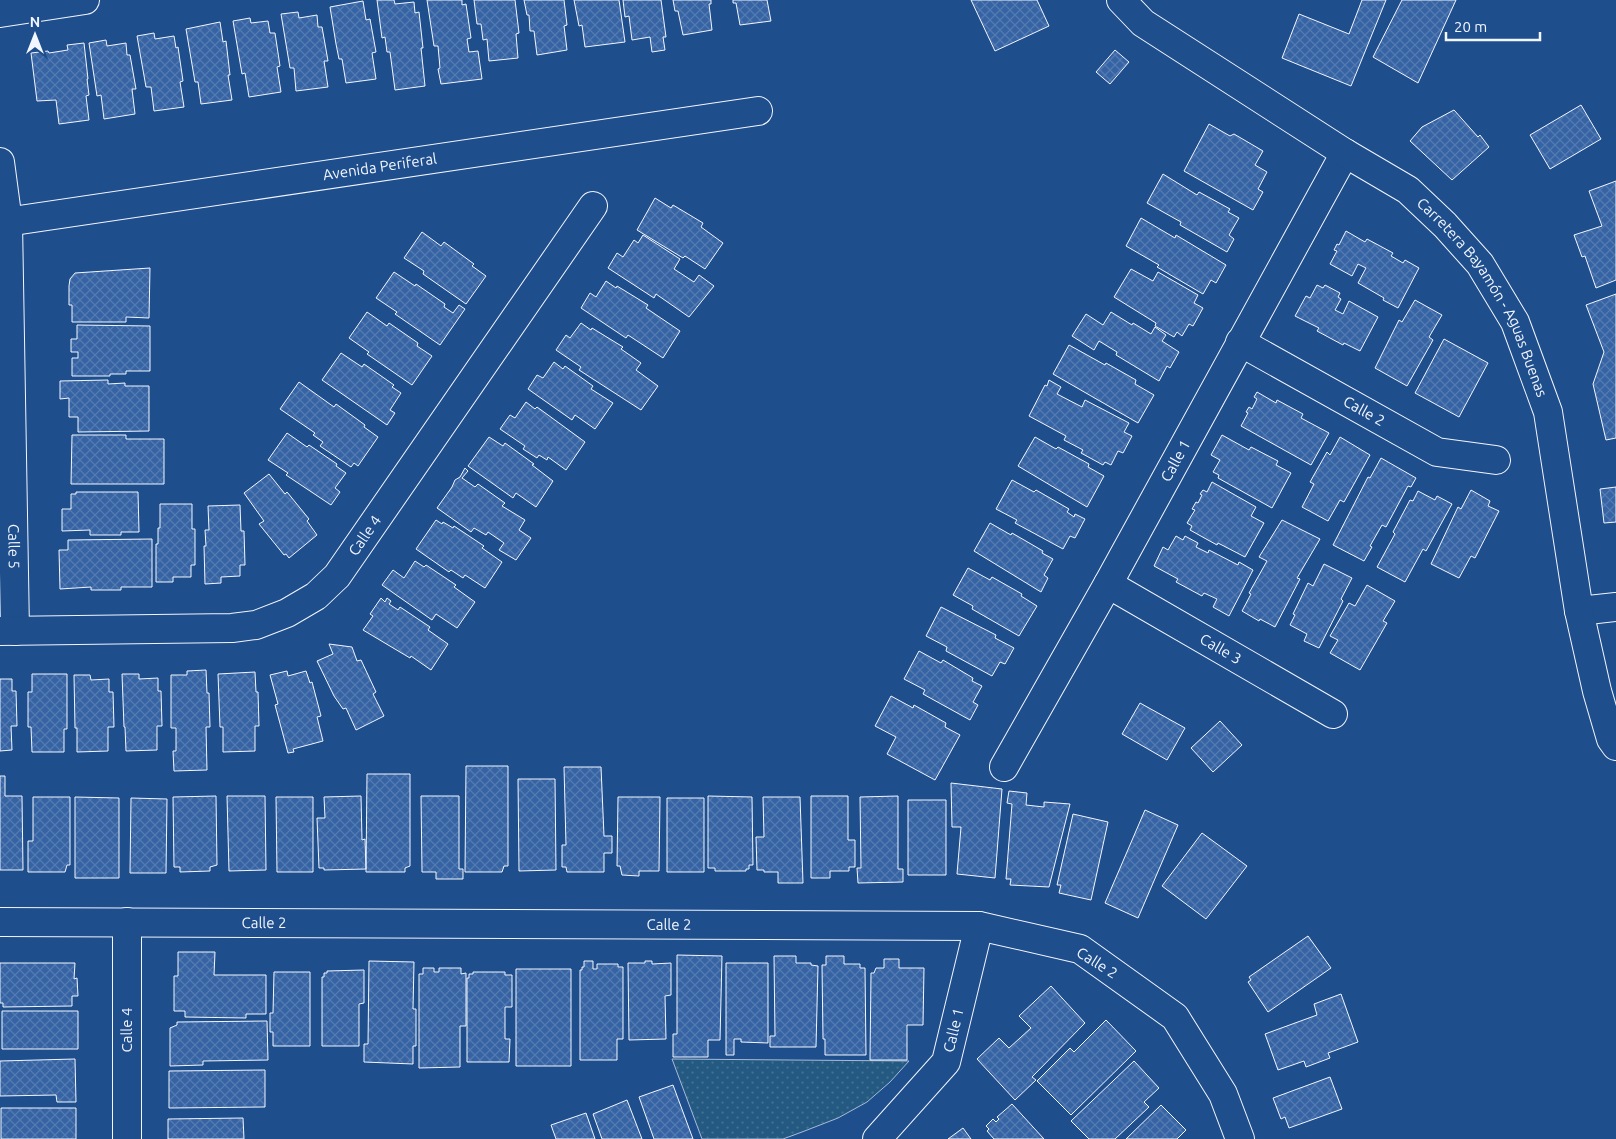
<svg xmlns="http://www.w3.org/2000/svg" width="1616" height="1139" font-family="Ubuntu,sans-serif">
<defs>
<pattern id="park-dots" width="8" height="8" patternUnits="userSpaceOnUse" patternTransform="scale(1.25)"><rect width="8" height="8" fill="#245a82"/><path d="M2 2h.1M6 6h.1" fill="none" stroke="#447295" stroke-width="1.8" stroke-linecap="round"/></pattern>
<pattern id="building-cross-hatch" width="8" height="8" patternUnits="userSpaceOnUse" patternTransform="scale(1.25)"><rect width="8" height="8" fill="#3563a3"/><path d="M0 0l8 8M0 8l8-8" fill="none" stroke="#537ab1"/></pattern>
</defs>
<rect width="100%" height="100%" fill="#1f4e8c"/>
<!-- park -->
<path fill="url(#park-dots)" stroke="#a8bbd7" d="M672,1059L909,1061L890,1082L867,1102L838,1118L802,1132L783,1139H702Z"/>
<!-- building -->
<path fill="url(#building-cross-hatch)" stroke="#f2f6ff" d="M377,0H394L395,4L414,2L415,13L419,12L423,48H421L425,86L395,90L390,52H387L385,37L382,38Z
M427,0H462V5L466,4L471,38L467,39L469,52L478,51L482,79L441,84L438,69L440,68L438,46H434Z
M474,0H515L519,33L516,34L518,58L489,61L487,39L483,40L481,24H477Z
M524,0H564L567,25L564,26L567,50L537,55L534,31H530L529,15H527Z
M574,0H619L625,42L585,47L582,25L579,26Z
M623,0H661L666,37H663L665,50L652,52L650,37L632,40L629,16L625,17Z
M673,0H711V4H709L712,30L683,35L678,11H675Z
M733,0H767L771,21L740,25L736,3H733Z
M971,0H1037L1049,26L995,51Z
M1362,0H1386L1351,86L1282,58L1299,14L1349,34Z
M1402,0H1456L1418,83L1373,57Z
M363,1L366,20L370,19L376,52L372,53L376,79L346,83L342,59H339L336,44L330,7Z
M298,12L299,18L317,15L318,27H322L328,61H324L328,87L296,91L294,68H290L281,14Z
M250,18L251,23L268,21L270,33H275L280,66L277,67L281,92L249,97L245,73L242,74L233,21Z
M220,22L223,42L226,41L230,75H228L232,100L201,104L198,82H195L186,29Z
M154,33L155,39L174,36L176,48L178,47L183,81L180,82L184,107L154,111L151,87H146L137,36Z
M106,40L107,46L126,43L127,55H130L136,89H132L135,114L104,119L101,95L97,96L89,43Z
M84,43L88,79H87L89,95L86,96L89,120L59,124L56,100L37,101L31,53L48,51L49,53L68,50L67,45Z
M1115,50L1129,62L1110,84L1096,72Z
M1581,105L1601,139L1550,169L1530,135Z
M1454,110L1478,137L1480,135L1489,147L1452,180L1410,141L1422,127Z
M1209,124L1230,136L1234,134L1263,151L1255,165L1267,172L1258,189L1263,192L1253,210L1184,171Z
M1163,174L1197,195L1199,192L1230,209L1228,212L1239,218L1229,235L1234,239L1227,252L1180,225L1181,222L1147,203Z
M1616,181V280L1596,288L1585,256L1582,257L1574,235L1602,226L1589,191Z
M655,198L671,208L673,205L703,223L701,227L723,243L705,269L685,256L683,258L637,230Z
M1141,218L1175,238L1176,235L1226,265L1216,283L1211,280L1203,294L1157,267L1159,265L1126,246Z
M1346,231L1365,242L1367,239L1393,253L1391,256L1403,263L1405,260L1419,268L1398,308L1383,300L1384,298L1358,283L1366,268L1358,264L1352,276L1330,264L1337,251L1334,250L1337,244L1339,245Z
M422,232L441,246L444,242L474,264L472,266L486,276L466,304L423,274L424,271L404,258Z
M643,235L680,259L674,269L694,282L699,275L714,286L689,317L656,294L654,298L608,268L617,253L623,257L634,240L638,243Z
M150,268L149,318L126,317V322H72V305H69V286L70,279L75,273Z
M1131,269L1153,281L1158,272L1198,295L1194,303L1203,308L1193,326L1189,324L1182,336L1177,332L1174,337L1155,326L1156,323L1114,297Z
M394,272L415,286L416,284L445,304L444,307L453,313L459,305L465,309L440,345L395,314L397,312L376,298Z
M606,281L616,288L617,286L648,305L646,308L680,331L663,358L628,335L626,338L581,308L590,293L596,297Z
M1317,285L1323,288L1325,285L1340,293L1338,297L1341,299L1335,310L1343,314L1349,301L1378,317L1360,351L1344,343L1343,345L1317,331L1319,328L1295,316L1306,296L1310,298Z
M1616,294V438L1606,440L1593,384L1604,352L1586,305Z
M1415,300L1442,315L1429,337L1433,340L1407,386L1375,368L1399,320L1402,322Z
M367,312L387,326L389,323L418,343L417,346L432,356L412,385L367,354L369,352L349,338Z
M1111,312L1132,325L1133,323L1151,334L1155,327L1166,335L1162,341L1179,352L1170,368L1167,366L1159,381L1116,355L1117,352L1099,341L1094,350L1072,336L1086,314L1103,325Z
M581,323L591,330L592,328L623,347L621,349L641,363L636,370L658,386L641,410L579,370L581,367L556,350L566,335L570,338Z
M77,325L150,326V371H126V374H110V376H72V358H78V352H71V339H77Z
M1444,339L1488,363L1459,417L1415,393Z
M1069,345L1105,365L1106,363L1136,380L1135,384L1154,395L1138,423L1053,374Z
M341,353L362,367L364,364L394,385L392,387L401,393L390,410L395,413L387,425L322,380Z
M554,362L563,369L565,366L593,386L591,389L613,403L595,429L575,415L572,420L528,389L537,375L543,378Z
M108,380V384L125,383V386H149V431L78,432V417H69V398L60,399V381Z
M1049,380L1061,387L1057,394L1082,407L1085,400L1129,423L1124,432L1132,436L1123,453L1118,451L1111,465L1105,462L1103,465L1081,453L1083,450L1064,440L1066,436L1029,416L1045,385L1047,386Z
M299,382L334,407L336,404L365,425L364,427L378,437L358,466L354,463L351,467L320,446L323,442L313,435L315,433L280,409Z
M1257,392L1276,403L1277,400L1303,414L1301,418L1329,433L1311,465L1241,426L1248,413L1246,412L1249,407L1252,409L1257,399L1254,397Z
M526,402L535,409L537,407L585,442L566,470L548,457L547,460L539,455L537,458L523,449L525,446L500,429L510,415L515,418Z
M287,433L307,447L309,445L337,464L336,466L346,473L335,488L340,492L331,505L286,475L288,473L268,460Z
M72,435H126V439H164V484H71Z
M1222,435L1249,450L1251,447L1278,461L1276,465L1291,473L1272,508L1218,478L1219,475L1213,472L1220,460L1211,455Z
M489,437L503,446L505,443L534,464L532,465L553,481L536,507L516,493L513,498L468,466Z
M1035,437L1056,449L1058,447L1089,464L1088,467L1104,476L1087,507L1018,466Z
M1340,437L1370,455L1344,502L1340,500L1328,521L1302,507L1314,484L1310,482L1327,452L1330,455Z
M1381,458L1416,478L1411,487L1408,486L1386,527L1382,525L1370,546L1372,547L1364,561L1333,545L1368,477L1370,478Z
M465,468L468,471L462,478L475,487L478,484L505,503L502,506L525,520L519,530L531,538L516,560L499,550L504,543L488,532L486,535L474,528L471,532L437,508L452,487L455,480L460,477Z
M269,474L285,494L287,492L309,519L307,521L317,535L289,558L286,554L284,555L259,524L264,521L244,493Z
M1012,480L1034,492L1036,490L1069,509L1067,512L1074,517L1075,514L1085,519L1075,538L1070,536L1063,549L1015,523L1017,520L996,509Z
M1212,482L1256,507L1251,516L1264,523L1245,557L1218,543L1217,545L1190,530L1192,526L1187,523L1195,510L1192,509L1196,502L1198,503L1202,495L1200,494L1203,490L1207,492Z
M1616,487V522L1604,523L1600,489Z
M1471,490L1490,501L1488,506L1499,511L1475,558L1471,556L1459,578L1431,564L1458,507L1461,509Z
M1418,491L1435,500L1437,496L1452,504L1426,551L1423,549L1405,582L1377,567L1395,534L1393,532L1410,500L1413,501Z
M76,492H138L139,532H121V535H90V530L62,531V509H71V494H76Z
M160,504H192V529H195V565H191V577H173V582H156V544H158V528H160Z
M240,505L241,531H244L245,565H240V576L221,577V583L205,584L204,546H206L205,530H209L208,506Z
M436,520L442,524L443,522L453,528L454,526L484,546L482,548L502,562L485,588L465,575L463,578L451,570L449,572L416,549Z
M1282,520L1320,539L1297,578L1300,579L1275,627L1260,619L1259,621L1242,611L1251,594L1249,593L1267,561L1259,557Z
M990,523L1011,535L1012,533L1043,551L1042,553L1053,559L1044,575L1048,578L1041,592L974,551Z
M1176,536L1183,540L1185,536L1198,543L1196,547L1208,553L1209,550L1238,565L1239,562L1253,570L1229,616L1213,607L1217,599L1204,593L1202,596L1176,582L1178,579L1154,566L1163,547L1168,550Z
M152,539V587H121V590H91V587L60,589L59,550H68V540Z
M415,561L424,567L426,565L456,585L454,587L475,602L457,628L436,614L432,620L382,585L393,570L404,578Z
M1324,564L1352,578L1341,599L1343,601L1319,648L1304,641L1307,634L1290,625L1295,615L1293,614L1308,583L1313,586Z
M968,568L990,580L992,577L1022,594L1021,596L1037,606L1019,636L972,609L973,606L953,595Z
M1367,585L1395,601L1383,621L1387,623L1360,670L1330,653L1338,640L1330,636L1349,603L1355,606Z
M381,598L385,602L387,598L391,601L389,604L398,610L400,607L430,627L428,630L448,644L431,670L411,656L410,658L363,630L373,616L370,614Z
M941,607L996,635L995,638L1014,648L1005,664L1000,662L992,676L946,651L947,647L926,636Z
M329,644L352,647L357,661L361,660L376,692L373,694L384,716L356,730L346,708L343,709L334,696L317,661L333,654Z
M919,651L941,663L943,660L973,678L972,681L982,686L973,702L978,705L970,720L923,694L925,690L904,679Z
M206,670L207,693H209L210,727H206L207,770L174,771L173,751H176V728H171V675H187V671Z
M287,671L288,676L306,671L310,683L312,682L321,716L317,717L323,741L293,749L294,752L288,753L275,705L278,704L270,675Z
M255,672L256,692H258L259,726H255V751L223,752V727H220L218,674Z
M32,674H67V729H64V752H32L31,727H28V692H32Z
M122,674H139V679L158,678V691H161L162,726H157V750L126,751L125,727H124Z
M74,675H90L91,680L109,679V692H113L114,727H108V751L77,752V728H75Z
M0,679H12V691H16L17,726H11L12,750L0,751Z
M891,696L913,708L914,705L946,723L945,727L960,735L935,780L887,754L896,737L875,726Z
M1140,703L1185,728L1167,760L1122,734Z
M1220,721L1242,745L1213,772L1191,748Z
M466,766H508V866H504L502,872H465Z
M564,767H601L604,836H612V853H604V872H567L566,867H562V845H566Z
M367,774H410V866L405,868V872H366Z
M0,776H5V796H22L23,870H0Z
M518,779H555L556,870L519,871Z
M951,783L1002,789L995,878L957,874L961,827H952Z
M1009,791L1027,793L1026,805L1044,807V802L1070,804L1049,887L1010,885L1011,879H1006L1012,804L1007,803Z
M216,796L217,865L210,867V871L180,872V867H174L173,797Z
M227,796H265L266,870L229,871Z
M361,796L362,840L365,839L366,869L324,870V868H319L317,818H325L324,797Z
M421,796H459V869H463V879H436V872H422Z
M708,796L752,797L753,865H749V869H746V871H715V868H708Z
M811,796H848V840H855V867H849V871H830V878H811Z
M898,796V869H903V882L858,883L857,868H861L860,797Z
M33,797H70V865H67L65,872H28V841H33Z
M75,797L119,798V878H75Z
M276,797H313V872H277Z
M618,797H660L659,871H639V876L622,875L620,866H617Z
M763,797H800L803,883H778V872H764V870H757L756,837H764Z
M131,798L167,799L166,873H130Z
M667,798H704V872H667Z
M908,800H946V875H908Z
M1145,810L1178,825L1138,918L1105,903Z
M1073,814L1108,822L1091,900L1059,893L1061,885H1057Z
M1202,833L1247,866L1206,919L1162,886Z
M1308,936L1331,968L1268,1012L1248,982L1251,980L1249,977Z
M178,952H215L214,975H266V1014H246V1018L185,1017V1011H174V976H178Z
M677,955L722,956L720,1040H708V1057H673V1034H677Z
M774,956H796V963H811V965L818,966L816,1047H770V1036H775Z
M826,956H844V964H860V968H865L866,1055H825V1039H823L822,965H826Z
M884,959H899V968H924L923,1025H907V1060H870L871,973H874L876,968H884Z
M369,961L414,962L413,1009H416V1046H413V1064L364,1062V1044H368Z
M584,961H593V969H597V964H618V967H623V1039H617V1060H580V970H582V967H584Z
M645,961H652V964L671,963V995L665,996L666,1039L629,1040L628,963H645Z
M0,963H75L74,979L77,978L78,996H72V1006L3,1007V1003H0Z
M726,963H768V1043L741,1042V1039H734V1055H726Z
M423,968H434V972H439V968H461V974L466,973V1026H460V1067L419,1068V974H423Z
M516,969H571V1066H516Z
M364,970V1003L359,1004V1046H322V977H324V973H327V971Z
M274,972H310V1046H273V1032H270V1013H273Z
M473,972H505V975H512V1007H505V1039H510L509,1062H467V978H469V974H473Z
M1051,986L1085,1023L1032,1077L1036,1080L1015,1100L977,1059L999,1038L1009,1048L1031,1028L1019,1016Z
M1341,994L1358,1042L1328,1053L1330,1058L1306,1067L1304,1061L1278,1070L1265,1034L1317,1015L1314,1004Z
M2,1011H78V1049H2Z
M1106,1020L1136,1051L1071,1115L1037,1081L1070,1048L1074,1052Z
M267,1021L268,1060L203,1061V1065L170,1066V1028L177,1025V1022Z
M75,1059L76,1102H57L56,1095L0,1096V1061Z
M1134,1061L1159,1088L1144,1102L1149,1107L1115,1139H1089L1071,1121Z
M265,1070V1107L169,1108V1071Z
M1330,1077L1342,1109L1289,1128L1285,1117L1281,1119L1273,1098Z
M673,1085L693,1139H654L639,1097Z
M627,1100L642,1139H602L593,1114Z
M1012,1104L1044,1139H994L987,1131L989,1129L986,1126L993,1119L996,1122L999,1119L997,1117Z
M1161,1105L1186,1130L1177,1139H1126Z
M1,1108H76V1139H1Z
M586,1113L595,1139H556L551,1125Z
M243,1118L244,1139H168V1119Z
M963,1128L971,1139H948Z"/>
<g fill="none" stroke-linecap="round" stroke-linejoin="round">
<!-- street casing -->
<g stroke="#f2f6ff" stroke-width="30">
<g id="street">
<path d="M0,13L85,0"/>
<path id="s1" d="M0,162L8,222L15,631"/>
<path id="s2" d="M0,223L758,111"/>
<path id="s3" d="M1240,342L1437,452L1496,460"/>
<path id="s4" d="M1108,584L1333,714"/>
<path d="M1579,611L1616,607"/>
<path id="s5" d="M0,631L232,628L256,625L287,613L316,596L337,576L593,206"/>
<path id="s6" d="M1004,767L1108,584L1345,153"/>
<path id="s7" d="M0,922L979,926L1080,949L1175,1017L1223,1094L1240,1139"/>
<path d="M127,922V1139"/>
<path id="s8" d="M877,1139L946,1062L979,926"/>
</g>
</g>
<!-- secondary casing -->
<g stroke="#f2f6ff" stroke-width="30">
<g id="secondary">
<path id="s9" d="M1121,0L1143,23L1345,153L1408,190L1445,225L1480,264L1515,322L1548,412L1579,611L1597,691L1611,739L1616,746"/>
</g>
</g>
<!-- street -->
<use href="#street" stroke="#1f4e8c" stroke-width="28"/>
<!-- secondary -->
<use href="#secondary" stroke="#1f4e8c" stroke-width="28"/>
</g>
<g text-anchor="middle" stroke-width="4" stroke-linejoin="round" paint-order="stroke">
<!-- street labels -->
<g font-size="15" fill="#f2f6ff" stroke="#1f4e8c">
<text dy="5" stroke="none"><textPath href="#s2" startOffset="384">Avenida Periferal</textPath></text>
<text dy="5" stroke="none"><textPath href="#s9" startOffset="478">Carretera Bayamón - Aguas Buenas</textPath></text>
<text dy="5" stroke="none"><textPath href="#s3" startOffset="142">Calle 2</textPath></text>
<text dy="5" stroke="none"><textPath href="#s6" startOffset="351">Calle 1</textPath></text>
<text dy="5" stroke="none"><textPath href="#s5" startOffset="401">Calle 4</textPath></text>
<text dy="5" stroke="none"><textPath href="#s1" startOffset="385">Calle 5</textPath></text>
<text dy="5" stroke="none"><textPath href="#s4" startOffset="130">Calle 3</textPath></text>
<text dy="5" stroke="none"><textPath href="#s7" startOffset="264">Calle 2</textPath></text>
<text dy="5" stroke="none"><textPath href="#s7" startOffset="669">Calle 2</textPath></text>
<text transform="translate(1097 963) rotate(32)" y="5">Calle 2</text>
<text transform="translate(127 1030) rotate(-90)" y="5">Calle 4</text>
<text dy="5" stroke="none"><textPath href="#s8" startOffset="136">Calle 1</textPath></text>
</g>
</g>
<!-- north arrow -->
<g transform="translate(35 35)" stroke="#1f4e8c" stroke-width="4" paint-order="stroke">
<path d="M0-4L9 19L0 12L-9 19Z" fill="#f2f6ff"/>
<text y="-8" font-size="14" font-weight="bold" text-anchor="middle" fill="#f2f6ff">N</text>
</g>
<!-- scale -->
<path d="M1446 32v8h94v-8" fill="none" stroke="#f2f6ff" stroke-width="2.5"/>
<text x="1454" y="32" font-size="15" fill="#f2f6ff" stroke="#1f4e8c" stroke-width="4" paint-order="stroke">20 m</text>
</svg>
